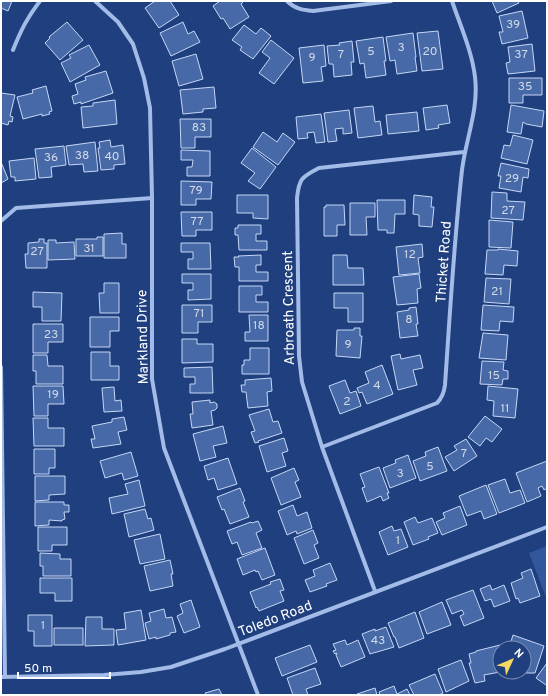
<svg xmlns="http://www.w3.org/2000/svg" width="548" height="696" font-family="Overpass,sans-serif">
<rect width="100%" height="100%" fill="#1f3f7e"/>
<!-- green -->
<path fill="#32579c" d="M547,546V600L529,553Z"/>
<!-- building -->
<path fill="#4769a7" stroke="#c6d7f6" d="M1,1H12L8,11L1,8Z
M155,1H170L179,15L159,28L145,8Z
M220,1H244L241,4L249,17L230,29L223,18L221,19L213,6Z
M492,1H518L519,3L497,13Z
M522,11L528,38L502,44L499,32H503L499,16Z
M67,22L83,40L60,60L45,43L50,38L49,37Z
M183,22L188,34L194,31L200,42L171,56L160,33Z
M244,25L256,34L261,28L271,36L253,59L240,50L242,47L232,40Z
M438,31L443,69L422,71L417,33Z
M413,33L416,57H415L417,71L397,74L395,60L390,61L386,37Z
M383,37L386,61H384L386,75L366,78L364,63L360,64L356,41Z
M271,40L294,58L274,84L259,73L270,58L262,52Z
M352,41L354,62H351L352,75L334,77L333,64H329L327,46L340,45L339,43Z
M532,44L535,71L508,74L506,63L510,62L508,47Z
M89,45L100,65L70,82L61,63L71,58L69,55Z
M324,45L326,66L321,67L323,81L303,83L299,48Z
M196,54L203,79L179,86L172,61Z
M106,71L113,93L81,104V102L74,104L72,96L78,94L75,84L86,80L85,77Z
M509,78H542V95H523V103H509Z
M46,86L52,111L49,112L50,114L42,116V114L23,119L17,97L33,93L32,90Z
M214,87L216,108L203,109V112L183,114L180,90Z
M1,93L15,95L10,116L13,117L12,122L9,121L8,125L1,123Z
M115,100L117,124L83,128L81,107L93,106V103Z
M447,105L450,123L438,125L439,128L426,130L423,108Z
M511,105L544,111L542,127L526,124L523,122L521,134L507,132Z
M373,106L375,122L380,121L382,135L358,138L354,108Z
M349,110L352,133L343,134V128L335,129L337,141L328,142L324,113Z
M417,112L419,131L388,134L386,115Z
M321,114L325,142L316,143L314,132L307,133L308,138L298,139L296,117Z
M180,119H211V137H195V148H181Z
M263,132L277,142L283,133L295,142L278,165L253,147Z
M513,135L533,140L527,164L501,158L504,145L510,146Z
M110,140L111,147L123,145L125,164L114,165V169L101,170L98,148H100L99,142Z
M95,142L98,171L84,172L83,164L69,165L66,146Z
M64,146L66,165L51,167L52,177L39,178L35,149Z
M252,148L276,167L260,189L248,181L255,173L241,163Z
M181,150L210,151V176H187V167H192L193,160H181Z
M34,158L36,179L15,181V177H11L9,161Z
M1,162L8,179L1,183Z
M501,163L529,169L528,178L523,177L521,192L499,188L501,176H498Z
M181,181L212,182L211,199H196V205H181Z
M492,192L507,193V201L525,202L523,220L491,218Z
M237,195H268V219L253,218V213H237Z
M414,195L432,197L431,207H434L432,227L419,226V215L413,214Z
M377,200H405V214H395L394,233H387V230H378Z
M350,203H375V217H366L367,235H350Z
M326,205H344L345,225H337V236H324V207H326Z
M181,212H212V230H196V236H182Z
M489,220L513,222L511,248L489,247Z
M238,225H261V234H256V241H267V250H239L238,235H235V228H238Z
M122,233V244H126V258H104V234Z
M97,237H103V256H76V239H97Z
M39,239H44V243H47V268H26L25,254H28V243L39,242Z
M48,240H56V243L74,242L75,259L48,260Z
M181,243H210L211,269H188V259H193V252H181Z
M422,244L423,257L418,258L420,273L399,275L396,247Z
M498,249L518,251L517,266L504,265L503,275L485,274L487,250H498Z
M261,255V265H256V272H268V281H239V267H235L234,257H239L238,256Z
M333,255H347L348,268H363L364,285H333Z
M182,274H211V299L188,300V290H193V283H182Z
M419,274L421,288L417,289L418,303L397,305L393,277Z
M486,278L511,279L509,304L484,302Z
M104,283H119V313H100L99,293H104Z
M239,286H262V295H256V302H268V312H239Z
M33,292L62,293L61,321H42V307H33Z
M334,293H363V322H348V308H334Z
M182,305H212V322H198V333H182Z
M483,305L514,307L513,322L500,321L499,331L481,330Z
M416,307L418,324H416L418,336L400,338L397,312L409,310V308Z
M249,315H268V341H245V332H250Z
M90,317H119V331H110V347H90Z
M33,324H63V342H48V353H33Z
M354,328H360V336H362L360,358L336,356L337,330H354Z
M483,333L508,335L506,360L479,358Z
M182,339H197V344H213V362L182,363Z
M250,348H269V374H242V365H244V360H250Z
M91,352H110V366H119V380H91Z
M400,354L401,359L420,355L423,368L413,370L417,385L398,390L391,356Z
M33,355H47L48,366H63V384H36V371H33Z
M482,361L504,362L503,370L508,371V379H503L502,385L480,384Z
M382,365L393,394L367,404L362,392L359,393L357,388L369,383L365,372Z
M212,367L213,393H190V384H195V377H184V368Z
M271,378L272,391L267,392L268,406L248,408L246,392H242L241,385H245V380Z
M345,380L350,393L356,391L361,406L340,414L329,386Z
M33,386H63L64,404H48V416H34Z
M488,386L518,389L515,418L493,416L494,401L487,400Z
M114,387L115,401L121,400L122,411L104,412L102,388Z
M210,400V403L214,402L217,404V408L215,410L211,411L213,425L192,428L190,414H193L192,402Z
M269,409L273,422L278,421L282,433L258,441L259,442L255,443L251,432L255,431L249,415Z
M485,416L502,429L492,442L486,438L480,446L468,437Z
M124,417L127,430L118,432L121,444L93,448L91,439H95L92,426L112,422V419Z
M33,418H48V428H64V446H34Z
M223,426L227,443L213,446L216,457L200,461L193,434Z
M284,438L288,451L282,453L286,466L267,472L259,446Z
M466,439L477,456L454,471L445,457L457,450L454,446Z
M438,447L447,471L420,481L413,461L426,456L425,452Z
M34,449H55V468H49V474H34Z
M131,452L138,476L124,480L122,473L105,478L100,461Z
M408,455L416,478L390,488L383,468L396,463L395,460Z
M228,458L237,484L218,490L214,478L208,480L204,466Z
M547,461V488L544,490L542,486L538,488L541,496L527,502L516,473Z
M379,467L389,493H387L389,498L383,501L381,496L367,502L362,488L365,487L360,474Z
M294,468L299,480L295,482L301,497L281,505L271,478Z
M35,476H65V494L49,495V500L35,501Z
M505,479L510,493L520,490L525,503L499,513L488,485Z
M139,480L145,506L112,514L109,498L128,494L125,484Z
M486,485L497,514L484,519L481,511L467,516L459,496Z
M240,488L245,501L243,502L249,517L230,524L224,509L222,510L217,497Z
M35,502H64V505H69V512H64L65,519L62,520V521L49,520V525L35,526Z
M293,505L297,516L307,512L312,528L297,534L296,531L287,535L278,511Z
M460,506L467,525L442,535L436,522L445,518L443,513Z
M145,509L148,519L151,518L154,530L129,537L124,514Z
M415,517L418,523L432,518L438,533L428,537L429,539L413,545L404,522Z
M258,521L262,530L256,533L262,548L242,555L237,542L232,544L227,531L251,522L252,523Z
M392,526L394,531L401,529L408,547L388,555L379,532Z
M38,527H67V545H52V551H38Z
M313,530L318,543L314,545L319,558L304,564L294,538Z
M160,534L165,559L140,564L134,540Z
M265,548L275,575L262,580L258,571L256,572L255,570L243,575L237,559Z
M40,553L60,554V559H71V576H43V566H40Z
M170,560L173,574H171L173,586L150,591L144,566Z
M330,563L337,580L326,584L327,586L310,592L305,580L315,576L313,570Z
M531,569L540,596L520,603L518,598L516,599L511,583L523,578L521,573Z
M40,578H72V601H55V593H40Z
M280,579L284,590L280,591L284,601L259,611L257,607L256,608L250,592L271,584L270,582Z
M490,585L492,590L504,585L510,601L494,607L491,599L485,601L480,589Z
M473,590L484,618L464,626L460,616L464,614L462,610L452,614L446,600Z
M191,600L200,627L184,633L177,616L183,613L180,604Z
M442,602L451,625L427,634L419,612Z
M164,609L166,618L172,617L176,632L170,633V635L156,639V637L149,639L145,623L151,621L149,613Z
M141,610L146,640L118,645L116,630L126,629L124,613Z
M415,612L424,638L399,648L395,637H394L388,623Z
M28,615H52V646H34V631H28Z
M86,617H102V629H114V645L85,646Z
M386,627L394,647L370,654L362,634L375,629V631Z
M54,628H83V645H54Z
M513,635L544,646L535,673H526L523,672L524,648H509Z
M345,640L347,645L358,640L365,657L341,667L336,655L337,653L335,654L333,651L336,650L333,644Z
M310,645L317,662L282,676L275,658Z
M500,645V672L484,675L485,681L475,683L469,663H471L469,654L476,652V651Z
M461,660L469,681L446,692L438,669Z
M547,663V684L546,685L536,678Z
M315,668L321,684L306,689L308,695H293L287,678Z
M435,674L443,693L439,695H414L409,685Z
M394,686L397,694L407,689L410,695H380L379,692Z
M375,688L377,695H358L357,694Z
M219,689L222,695H206L205,693Z"/>
<g fill="none" stroke-linecap="round" stroke-linejoin="round">
<!-- street -->
<path stroke="#a2bbe7" stroke-width="4" d="M95,1L118,22L133,44L144,78L150,108L152,198V379L164,448L258,695
M287,1C295,9 303,10 313,11L391,1
M13,50C21,30 27,18 40,1
M1,221L16,208L152,198
M1,367L5,677
M322,447L437,403C442,398 444,393 445,385C450,313 454,241 462,170C466,138 479,109 475,77C472,51 460,25 452,1
M375,591L322,447L302,382L299,356L297,198C299,178 302,177 319,168L464,152
M1,677L104,675L141,672L171,667L225,649L547,527"/>
</g>
<g text-anchor="middle" stroke-width="3" stroke-linejoin="round" paint-order="stroke">
<!-- number labels -->
<g font-size="12" fill="#d1dae9">
<text x="513" y="28">39</text>
<text x="401" y="51">3</text>
<text x="371" y="55">5</text>
<text x="430" y="55">20</text>
<text x="341" y="58">7</text>
<text x="521" y="58">37</text>
<text x="312" y="61">9</text>
<text x="525" y="90">35</text>
<text x="199" y="131">83</text>
<text x="82" y="159">38</text>
<text x="112" y="160">40</text>
<text x="51" y="161">36</text>
<text x="512" y="182">29</text>
<text x="196" y="194">79</text>
<text x="508" y="214">27</text>
<text x="197" y="225">77</text>
<text x="89" y="252">31</text>
<text x="37" y="255">27</text>
<text x="410" y="258">12</text>
<text x="497" y="295">21</text>
<text x="199" y="317">71</text>
<text x="409" y="323">8</text>
<text x="259" y="329">18</text>
<text x="51" y="338">23</text>
<text x="348" y="348">9</text>
<text x="494" y="379">15</text>
<text x="377" y="389">4</text>
<text x="53" y="398">19</text>
<text x="347" y="405">2</text>
<text x="505" y="412">11</text>
<text x="464" y="457">7</text>
<text x="430" y="470">5</text>
<text x="400" y="477">3</text>
<text x="398" y="544">1</text>
<text x="43" y="629">1</text>
<text x="378" y="644">43</text>
</g>
<!-- street labels -->
<g font-size="14" fill="#fff" stroke="#1f3f7e">
<text transform="translate(443 262) rotate(-86)" y="5">Thicket Road</text>
<text transform="translate(288 308) rotate(-91)" y="5">Arbroath Crescent</text>
<text transform="translate(142 337) rotate(-91)" y="5">Markland Drive</text>
<text transform="translate(275 618) rotate(-21)" y="5">Toledo Road</text>
</g>
</g>
<!-- border -->
<rect width="548" height="696" fill="none" stroke="#ffffff" stroke-width="4"/>
<!-- north arrow -->
<g transform="translate(512 660) rotate(46)"><circle r="19" fill="#1f3f7e" stroke="#798cb2"/>
<path d="M0-3L7 15L0 10L-7 15Z" fill="#f5d962"/>
<text y="-6" font-size="11" font-weight="bold" text-anchor="middle" fill="#ffffff">N</text>
</g>
<!-- scale -->
<path d="M18 672v6h92v-6" fill="none" stroke="#ffffff" stroke-width="2"/>
<text x="24" y="672" font-size="12" fill="#ffffff" stroke="#1f3f7e" stroke-width="3" paint-order="stroke">50 m</text>
</svg>
